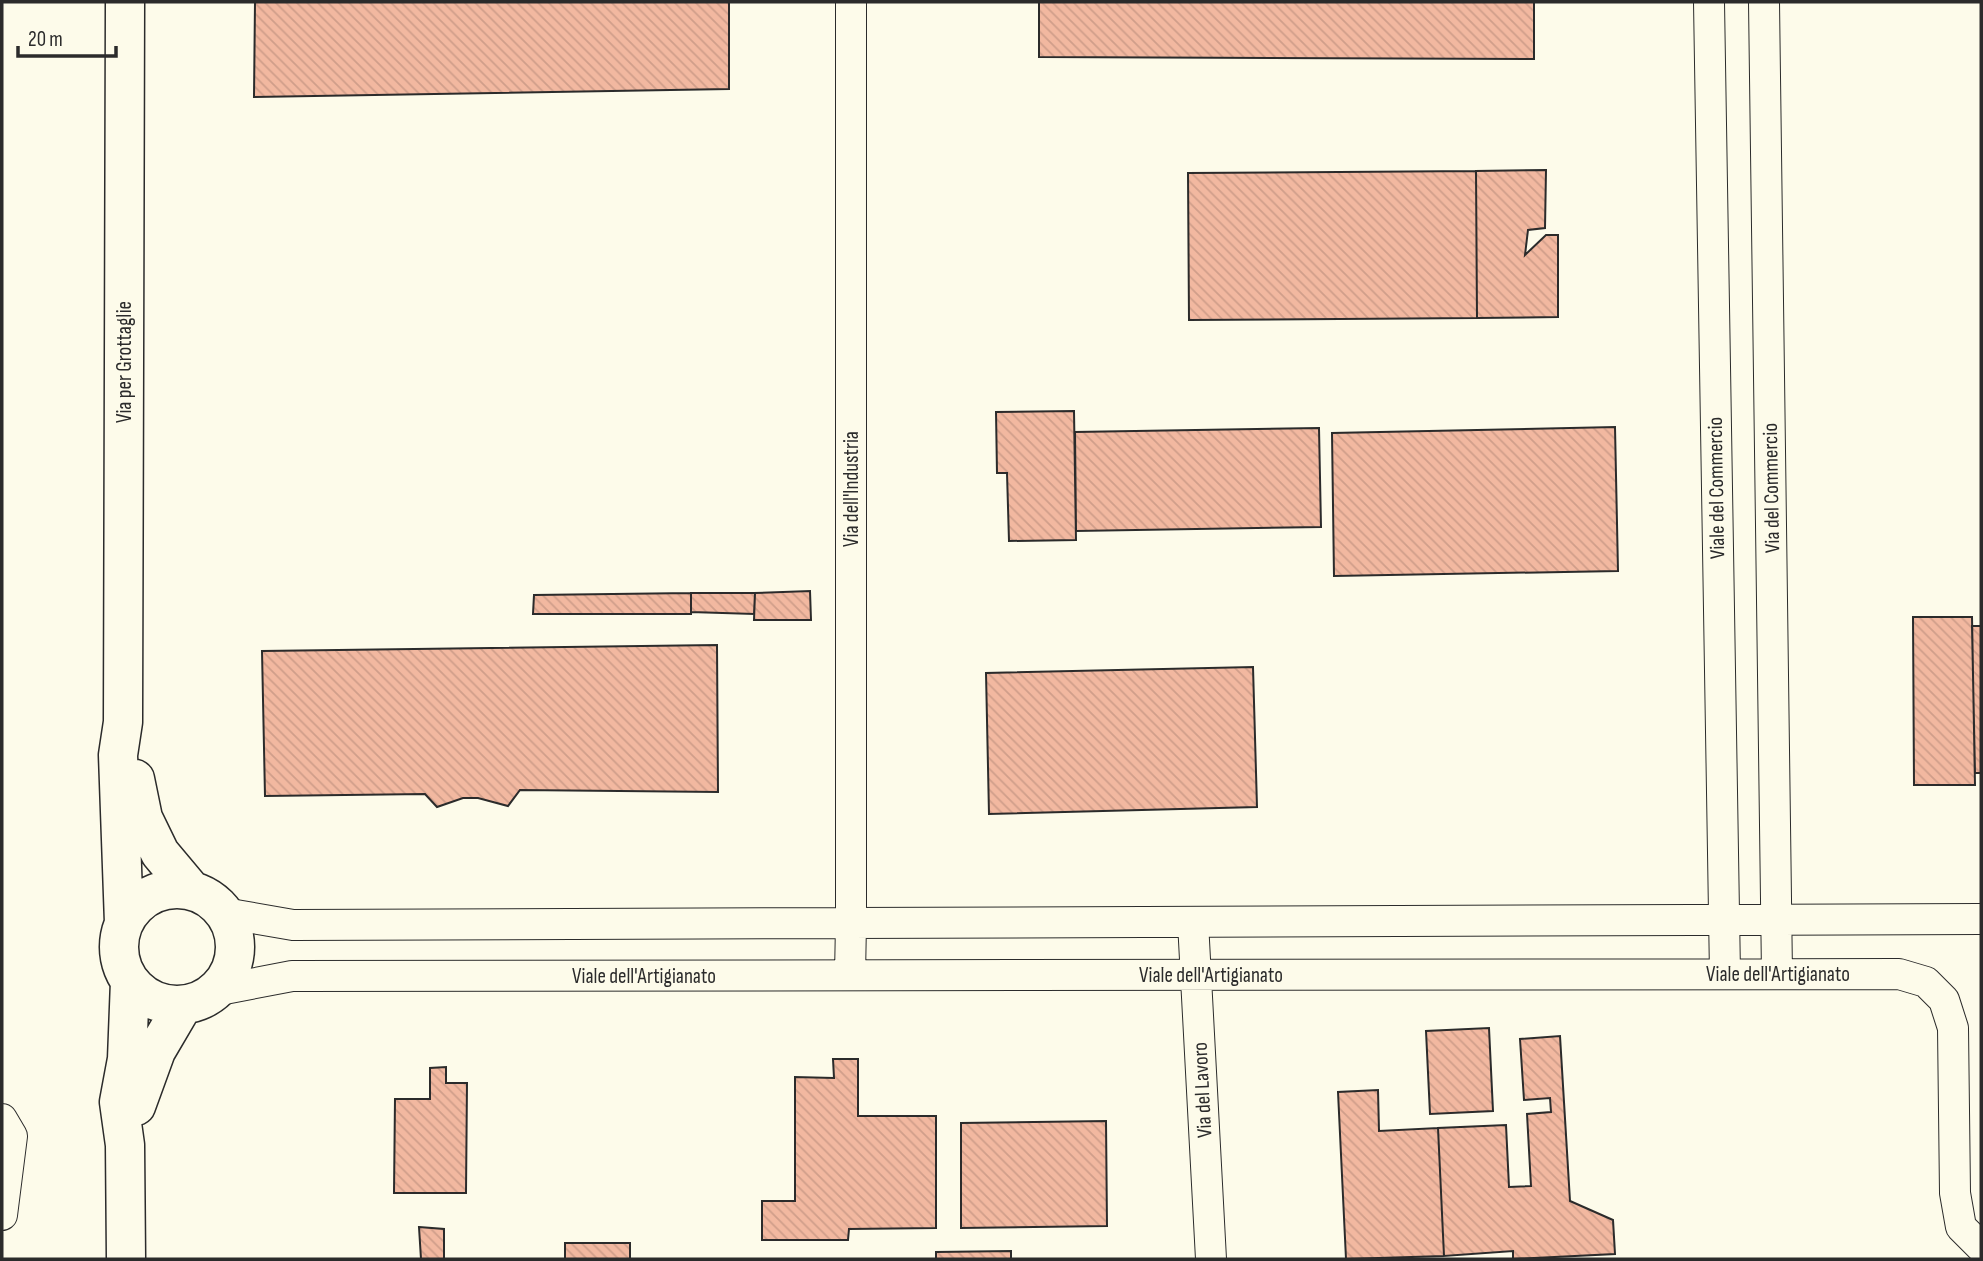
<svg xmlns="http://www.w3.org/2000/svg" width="1983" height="1261" font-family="'Sofia Sans Condensed',sans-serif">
<defs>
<pattern id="building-back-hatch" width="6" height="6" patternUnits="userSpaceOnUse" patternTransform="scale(1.75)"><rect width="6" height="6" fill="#f2b8a0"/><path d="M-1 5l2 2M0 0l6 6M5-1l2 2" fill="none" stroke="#d09e8a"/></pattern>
</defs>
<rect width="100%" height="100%" fill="#fdfbea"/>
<!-- building -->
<path fill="url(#building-back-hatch)" stroke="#2b2b2b" stroke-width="2" d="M255,2H729V89L254,97Z
M1039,2H1534V59L1039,57Z
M1546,170L1545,228L1528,230L1525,255L1546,235H1558V317L1477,318L1476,171Z
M1476,171L1477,318L1189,320L1188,173Z
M1074,411L1076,540L1009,541L1007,473H997L996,412Z
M1615,427L1618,571L1334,576L1332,433Z
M1319,428L1321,527L1076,531L1075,432Z
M810,591L811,620H754L755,593Z
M691,593H755L754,614L691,612Z
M691,593V614H533L534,595Z
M1913,617H1972L1975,785H1914Z
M1972,626H1981V773H1975Z
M717,645L718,792L520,790L508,806L478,798H463L437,807L425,794L265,796L262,651Z
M1253,667L1257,807L989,814L986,673Z
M1489,1028L1493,1111L1430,1114L1426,1031Z
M1560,1036L1570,1201L1613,1220L1615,1254L1513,1259V1251L1444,1256L1438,1128L1506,1125L1509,1187L1531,1186L1527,1114L1551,1112L1550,1098L1524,1100L1520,1039Z
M833,1059H858V1116H936V1228L849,1229L848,1240H762V1201H795V1077L834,1078Z
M446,1067V1083H467L466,1193H394L395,1099H430V1068Z
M1378,1090L1379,1131L1438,1128L1444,1256L1346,1259L1338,1092Z
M1106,1121L1107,1226L961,1228V1123Z
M419,1227L444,1229V1259H421Z
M565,1243H630V1259H565Z
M1011,1251V1259H936V1252Z"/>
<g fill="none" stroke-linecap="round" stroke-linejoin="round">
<!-- street casing -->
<g stroke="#2b2b2b" stroke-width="32">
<path id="street" d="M1709,2L1725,974
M1764,2L1777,974
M224,913L293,925L1981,919
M1193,922L1211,1259
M850,975L851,923V2
M214,991L292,976L1899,974L1926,982L1944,1000L1953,1028L1955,1193L1961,1227L1981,1247
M2,1119L12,1136L2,1215"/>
</g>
<!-- secondary casing -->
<g stroke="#2b2b2b" stroke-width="41">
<path id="secondary" d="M135,779L143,818L160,853L191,890
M119 947a58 58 0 1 1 116 0a58 58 0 1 1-116 0Z
M124,923L118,755L123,722L125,2
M136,1106L156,1051L183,1005
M126,1259L125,1145L119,1102L127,1059L130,981"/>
</g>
<!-- street -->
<use href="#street" stroke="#fdfbea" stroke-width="30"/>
<!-- secondary -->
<use href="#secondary" stroke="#fdfbea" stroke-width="38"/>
</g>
<g text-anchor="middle" stroke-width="5" stroke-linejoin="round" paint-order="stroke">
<!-- street labels -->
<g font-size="21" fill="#2b2b2b" stroke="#fdfbea">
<text transform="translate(124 362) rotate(-90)" y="7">Via per Grottaglie</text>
<text transform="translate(1716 488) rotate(-91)" y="7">Viale del Commercio</text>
<text transform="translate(1771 488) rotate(-91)" y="7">Via del Commercio</text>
<text transform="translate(851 489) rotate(-90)" y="7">Via dell'Industria</text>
<text x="1778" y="981">Viale dell'Artigianato</text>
<text x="1211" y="982">Viale dell'Artigianato</text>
<text x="644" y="983">Viale dell'Artigianato</text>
<text transform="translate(1202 1090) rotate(-93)" y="7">Via del Lavoro</text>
</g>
</g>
<!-- border -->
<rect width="1983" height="1261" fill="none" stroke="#2b2b2b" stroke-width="7"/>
<!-- scale -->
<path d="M18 46v10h98v-10" fill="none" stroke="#2b2b2b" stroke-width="3.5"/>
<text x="28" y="46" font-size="21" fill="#2b2b2b" stroke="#fdfbea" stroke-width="5" paint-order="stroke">20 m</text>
</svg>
